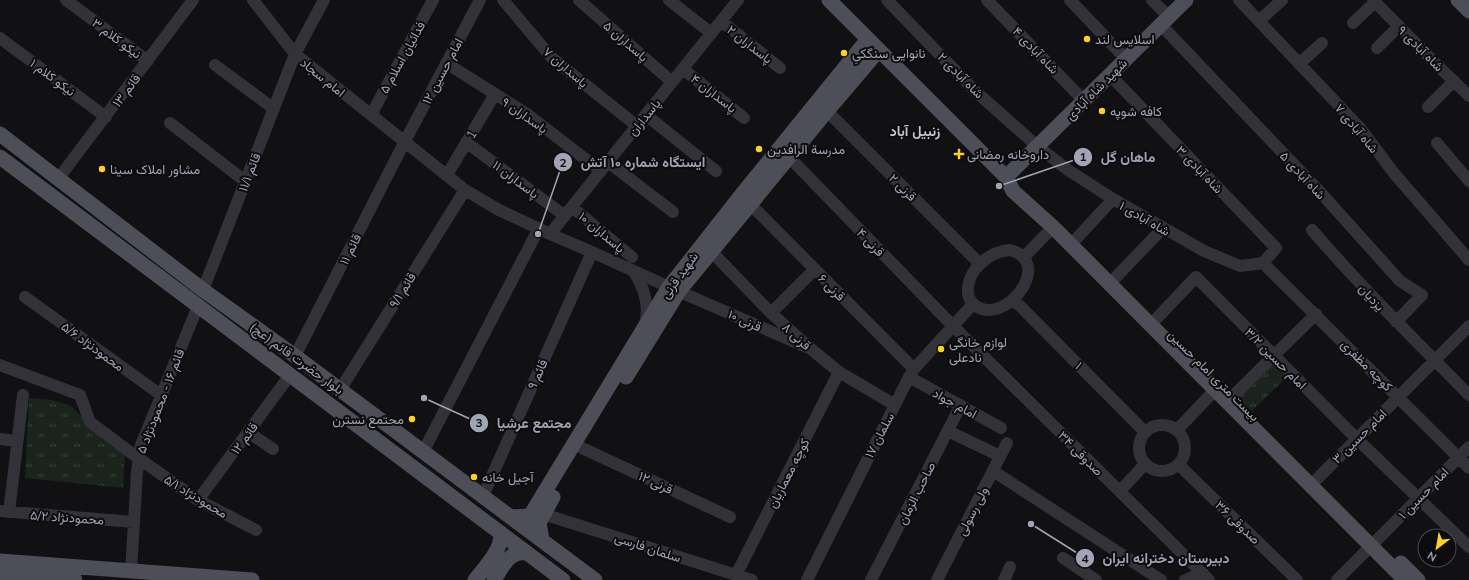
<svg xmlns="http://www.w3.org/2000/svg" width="1469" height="580" font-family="'Nunito Sans',Vazirmatn,sans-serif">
<defs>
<pattern id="park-tufts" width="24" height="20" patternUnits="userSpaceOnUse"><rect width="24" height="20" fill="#1b231d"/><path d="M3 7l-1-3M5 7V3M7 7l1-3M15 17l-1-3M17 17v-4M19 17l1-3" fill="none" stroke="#39403c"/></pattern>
</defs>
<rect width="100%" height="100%" fill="#111113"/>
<!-- park -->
<path fill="url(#park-tufts)" d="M1274,356L1291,373L1251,412L1234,395Z
M29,398L52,400L70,405L102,437L125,454L123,488L25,478Z"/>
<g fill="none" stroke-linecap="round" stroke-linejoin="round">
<!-- minor -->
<path stroke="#323238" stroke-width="12" d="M66,0L148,61
M253,0L295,54L465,190L499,210L550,234L592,252L669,287L811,349
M503,0L552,58L637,126
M579,0L672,82
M669,0L711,33
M887,0L974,90L1037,146L1068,170L1113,199L1204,251L1240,266L1263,263
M987,0L1084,101
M1070,0L1126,59
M1152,0L1169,17
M1239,0L1361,129L1393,172L1469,260
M1373,0L1436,64L1469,96
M721,21L780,68
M1259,21L1282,0
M1353,23L1375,2
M1161,25L1321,193L1400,281L1422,295L1396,322
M0,38L106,117
M1377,48L1399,26
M446,63L527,114L601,171
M1299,64L1322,43
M215,65L274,109
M683,69L744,118
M1110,75L1276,248L1263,263
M1428,107L1454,81
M827,111L980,264
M371,115L433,0
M646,115L716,171
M170,123L245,181
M466,142L565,216
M1437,143L1469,181
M789,157L953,326L1209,580
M608,162L673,212
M447,175L495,94
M58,179L193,0
M750,204L914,369
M572,207L632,257
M1312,230C1362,288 1416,341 1469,395
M550,234L738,0
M1077,238L1113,199
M1010,250C1052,261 1012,318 982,309C960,302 967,276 980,264C988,256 999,251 1010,250Z
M711,251L771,313L811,349L839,372L895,405
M1024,257L1053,227
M1263,263L1469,468
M633,271C644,286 650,306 645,325
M1116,277L1163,228
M203,290L295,54L324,0
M25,297L161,395
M1013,299L1145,432
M771,313L815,269
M1157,318L1196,277L1357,439L1469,547
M295,356L405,141L480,0
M0,365L80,395L90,422L138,458L198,500L256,530
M909,377L1001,428
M340,390L465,190
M1234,395L1316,314
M1139 448a23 23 0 1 1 46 0a23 23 0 1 1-46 0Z
M1177,430L1216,389
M948,431L1000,456
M248,432L273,449
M0,439L17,441
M582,448L730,517
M423,452L539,228
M1179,465L1297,580
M993,471L1161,580
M1317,479L1469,326
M1120,491L1145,464
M483,496L592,252
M198,500L290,375
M0,511L134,522
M9,512L23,395
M543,514L752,580
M1377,540L1469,447
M1063,558L1096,580
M131,571L137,472L141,445L198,306
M736,575L839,372
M807,580L909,377L914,369L973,304
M871,580L961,405
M937,580L1007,443
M1004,580L1010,567
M1185,580L1203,573
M1337,580L1371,546"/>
<!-- major -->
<path stroke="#4d4e57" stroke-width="15" d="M829,0L1006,177L1013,191L1053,227L1405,580
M1458,0L1469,11
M0,134L203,290L295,356L595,580
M0,157L563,580
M1006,177L1186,0
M626,377L679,291L827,111L879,50
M511,517L530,516L669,287L743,193L868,39
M542,540L539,523L553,497
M0,561L252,580
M1401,563L1418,580
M0,573L75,580
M475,580C485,567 502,550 501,533
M494,580C502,568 509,550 526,553"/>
</g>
<!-- markers -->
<g fill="#ffd01d" stroke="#0c0c0e" stroke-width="1.5">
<circle cx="1087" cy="39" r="4"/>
<circle cx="844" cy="53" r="4"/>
<circle cx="1102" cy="111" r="4"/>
<circle cx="759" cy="149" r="4"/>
<path d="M957 148h4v4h4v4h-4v4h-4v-4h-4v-4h4z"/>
<circle cx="102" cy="169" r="4"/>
<circle cx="941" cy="349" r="4"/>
<circle cx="412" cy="419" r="4"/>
<circle cx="474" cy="477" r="4"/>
</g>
<g text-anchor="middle" stroke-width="4" stroke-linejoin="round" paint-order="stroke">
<!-- street labels -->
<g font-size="13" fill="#a1a4b5" stroke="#0c0c0e">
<text transform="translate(117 38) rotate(37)" y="5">نیکو کلام ۳</text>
<text transform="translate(626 41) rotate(41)" y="5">پاسداران ۵</text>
<text transform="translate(750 44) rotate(38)" y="5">پاسداران ۲</text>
<text transform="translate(1421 48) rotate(45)" y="5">شاه آبادی ۹</text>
<text transform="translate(1036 50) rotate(46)" y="5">شاه آبادی ۴</text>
<text transform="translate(402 57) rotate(-61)" y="5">فدائیان اسلام ۵</text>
<text transform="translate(566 67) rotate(41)" y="5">پاسداران ۷</text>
<text transform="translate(442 71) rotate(-62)" y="5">امام حسین ۱۲</text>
<text transform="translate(961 75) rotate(45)" y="5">شاه آبادی ۲</text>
<text transform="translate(53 77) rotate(37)" y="5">نیکو کلام ۱</text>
<text transform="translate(323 77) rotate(39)" y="5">امام سجاد</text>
<text transform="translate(1096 89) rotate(-45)" y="5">شهید شاه آبادی</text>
<text transform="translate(126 90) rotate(-53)" y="5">قائم ۱۳</text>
<text transform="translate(714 93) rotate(38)" y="5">پاسداران ۴</text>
<text transform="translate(525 115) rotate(35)" y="5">پاسداران ۹</text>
<text transform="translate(644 117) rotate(-51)" y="5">پاسداران</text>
<text transform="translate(1357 128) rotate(50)" y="5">شاه آبادی ۷</text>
<text transform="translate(471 134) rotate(-59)" y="5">1</text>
<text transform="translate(1200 169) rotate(46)" y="5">شاه آبادی ۳</text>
<text transform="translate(249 172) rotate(-69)" y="5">قائم ۱۱/۱</text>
<text transform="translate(1303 175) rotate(47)" y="5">شاه آبادی ۵</text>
<text transform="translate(516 179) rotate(37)" y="5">پاسداران ۱۱</text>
<text transform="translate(903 187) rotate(45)" y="5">قرنی ۲</text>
<text transform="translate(1145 218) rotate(30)" y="5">شاه آبادی ۱</text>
<text transform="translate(602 232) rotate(40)" y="5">پاسداران ۱۰</text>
<text transform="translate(871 242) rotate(46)" y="5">قرنی ۴</text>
<text transform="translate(350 249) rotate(-63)" y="5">قائم ۱۱</text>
<text transform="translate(679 275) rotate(-54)" y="5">شهید قرنی</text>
<text transform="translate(832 287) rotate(45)" y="5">قرنی ۶</text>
<text transform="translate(402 290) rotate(-58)" y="5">قائم ۹/۱</text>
<text transform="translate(1372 297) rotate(47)" y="5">یزدیان</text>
<text transform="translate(745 320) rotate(24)" y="5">قرنی ۱۰</text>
<text transform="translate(797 336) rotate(42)" y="5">قرنی ۸</text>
<text transform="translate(93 346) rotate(36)" y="5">محمودنژاد ۵/۶</text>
<text transform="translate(297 358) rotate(36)" y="5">بلوار حضرت قائم (عج)</text>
<text transform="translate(1276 358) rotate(45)" y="5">امام حسین ۳/۲</text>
<text transform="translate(1079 365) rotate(45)" y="5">۱</text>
<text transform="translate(1367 365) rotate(45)" y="5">کوچه مظفری</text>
<text transform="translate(537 374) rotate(-66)" y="5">قائم ۹</text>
<text transform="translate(1214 375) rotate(45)" y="5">بیست متری امام حسین</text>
<text transform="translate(160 401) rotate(-69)" y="5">قائم ۱۶ - محمودنژاد ۵</text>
<text transform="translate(955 403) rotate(29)" y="5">امام جواد</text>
<text transform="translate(879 435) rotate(-63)" y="5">سلمان ۱۷</text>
<text transform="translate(1359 436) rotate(-45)" y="5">امام حسین ۳</text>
<text transform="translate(244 438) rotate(-54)" y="5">قائم ۱۲</text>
<text transform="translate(1081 453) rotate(45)" y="5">صدوقی ۳۴</text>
<text transform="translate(788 473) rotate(-63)" y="5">کوچه معماریان</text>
<text transform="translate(656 482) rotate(25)" y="5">قرنی ۱۲</text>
<text transform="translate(916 493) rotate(-63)" y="5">صاحب الزمان</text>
<text transform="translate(1423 493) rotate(-46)" y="5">امام حسین ۱</text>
<text transform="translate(196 496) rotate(31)" y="5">محمودنژاد ۵/۱</text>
<text transform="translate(972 511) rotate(-63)" y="5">ولی رسولی</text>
<text transform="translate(67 517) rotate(4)" y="5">محمودنژاد ۵/۲</text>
<text transform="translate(1238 522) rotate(44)" y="5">صدوقی ۳۶</text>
<text transform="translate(648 547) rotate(18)" y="5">سلمان فارسی</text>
</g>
<!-- poi labels -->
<g font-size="13" fill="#a1a4b5" stroke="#0c0c0e" text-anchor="start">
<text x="1095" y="44">اسلایس لند</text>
<text x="852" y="58">نانوایی سنگکیِ</text>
<text x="1110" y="116">کافه شوپه</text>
<text x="767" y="154">مدرسة الرافدین</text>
<text x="967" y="159">داروخانه رمضانی</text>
<text x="110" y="174">مشاور املاک سینا</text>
<text x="949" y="347">لوازم خانگی<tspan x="949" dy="15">نادعلی</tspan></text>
<text x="404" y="424" text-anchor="end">محتمع نسترن</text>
<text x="482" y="482">آجیل خانه</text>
</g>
<!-- neighbourhood labels -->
<g font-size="14" font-weight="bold" fill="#c2c4d1" stroke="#0c0c0e">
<text x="915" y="136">زنبیل آباد</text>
</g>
</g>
<!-- callouts -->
<path fill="none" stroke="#a1a4b5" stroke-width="1.5" d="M999 186L1083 157M538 234L563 162M424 398L479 423M1031 524L1085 558"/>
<g fill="#a1a4b5" stroke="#0c0c0e" stroke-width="1.5">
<circle cx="999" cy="186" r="4"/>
<circle cx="538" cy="234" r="4"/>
<circle cx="424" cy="398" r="4"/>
<circle cx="1031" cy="524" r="4"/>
<circle cx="1083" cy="157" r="10"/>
<circle cx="563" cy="162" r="10"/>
<circle cx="479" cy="423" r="10"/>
<circle cx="1085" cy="558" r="10"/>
</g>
<g font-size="12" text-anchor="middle" font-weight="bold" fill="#111">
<text x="1083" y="161">1</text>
<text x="563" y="167">2</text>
<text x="479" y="427">3</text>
<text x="1085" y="563">4</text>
</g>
<g font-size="14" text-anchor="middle" font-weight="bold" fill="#a1a4b5" stroke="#0c0c0e" stroke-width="4" stroke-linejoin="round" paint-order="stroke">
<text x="1128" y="162">ماهان گل</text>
<text x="643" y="167">ایستگاه شماره ۱۰ آتش</text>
<text x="534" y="428">مجتمع عرشیا</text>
<text x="1166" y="563">دبیرستان دخترانه ایران</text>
</g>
<!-- north arrow -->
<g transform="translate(1437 548) rotate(211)"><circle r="19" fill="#0c0c0e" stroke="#484951"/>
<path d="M0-3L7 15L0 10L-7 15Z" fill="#ffd01d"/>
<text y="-6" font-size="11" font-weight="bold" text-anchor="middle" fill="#a1a4b5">N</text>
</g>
</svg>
